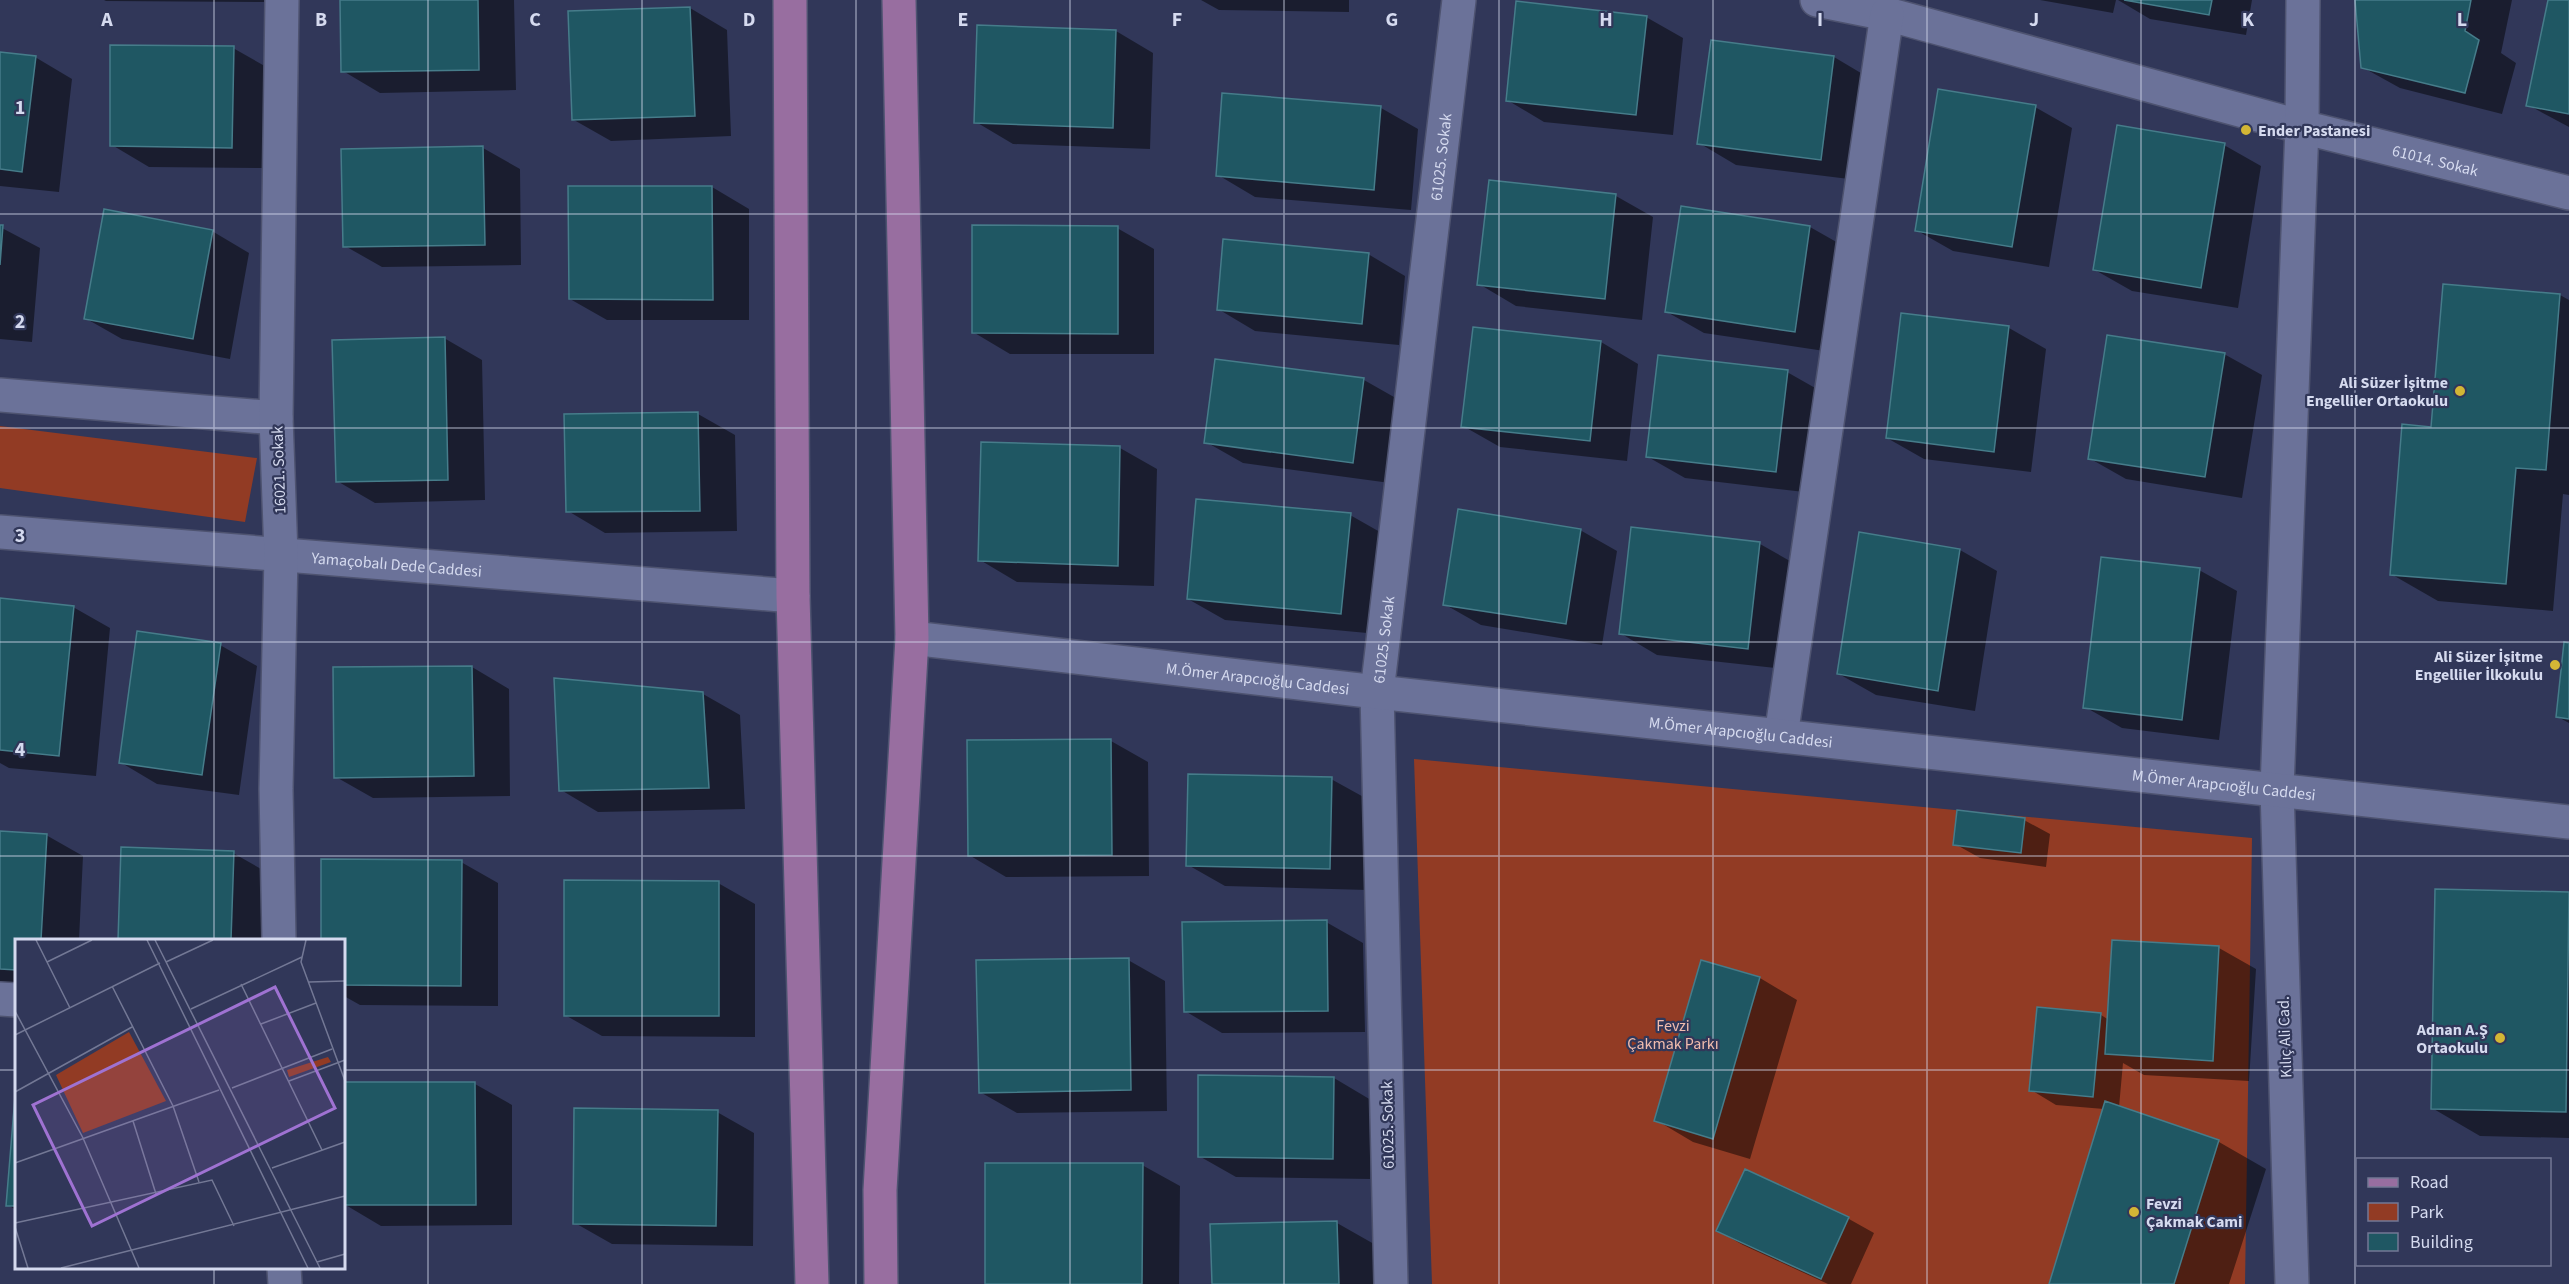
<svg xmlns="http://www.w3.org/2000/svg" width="2569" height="1284" font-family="'Source Sans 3',sans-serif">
<rect width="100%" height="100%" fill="#313759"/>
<!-- green -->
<path fill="#923b24" d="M0,426L257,458L245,522L0,488Z
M1414,759L2252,838L2245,1284H1432Z"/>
<!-- shadow -->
<path fill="#0007" d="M104,0H269V2L106,1Z
M342,0H514L516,90L380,93L343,71Z
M1201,0H1349V12L1219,10Z
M2040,0H2116L2113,13Z
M2118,0H2252L2246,35L2150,19Z
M2357,0H2512L2501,53L2516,63L2502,114L2400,88L2362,67Z
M2550,0H2569V127L2528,105Z
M690,8L727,30L731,136L611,141L574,120Z
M1646,17L1683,38L1673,135L1544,122L1507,100Z
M1116,31L1153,53L1150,149L1013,144L976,122Z
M233,48L270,69L269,168L149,167L112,145Z
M0,53L35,57L72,79L59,192L0,186Z
M1834,57L1871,79L1857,180L1736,165L1699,143Z
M2035,107L2072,128L2049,267L1953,251L1916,230Z
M1381,108L1418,129L1411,210L1255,197L1218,175Z
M2224,145L2261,166L2238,308L2132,291L2095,270Z
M483,148L520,169L521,265L382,267L345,246Z
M712,187L749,209V320H607L570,299Z
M1616,196L1653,217L1642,320L1516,306L1479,284Z
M0,227L40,248L32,342L0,339Z
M1810,227L1847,248L1831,352L1704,333L1667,312Z
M1117,228L1154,249V354H1010L973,332Z
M212,231L249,253L230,359L122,339L85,318Z
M1368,254L1405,276L1399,345L1255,331L1218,309Z
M2560,295L2569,300V495L2563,494L2553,611L2438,601L2391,574L2432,428Z
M2009,328L2046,349L2031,472L1924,459L1887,438Z
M444,338L482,360L485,500L375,503L337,481Z
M1601,342L1638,364L1627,461L1500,447L1463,426Z
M2224,354L2262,375L2242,498L2126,479L2089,458Z
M1216,360L1364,380L1401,401L1390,483L1243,463L1206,442Z
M1787,372L1824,393L1813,493L1685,478L1648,457Z
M698,414L735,435L737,531L605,533L568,511Z
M982,444L1120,448L1157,469L1154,586L1017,582L980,560Z
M1350,515L1387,536L1378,634L1225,620L1188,599Z
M1580,530L1617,551L1602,645L1481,625L1444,604Z
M1860,534L1960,550L1997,571L1975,711L1876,695L1839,674Z
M1760,544L1797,565L1785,669L1657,655L1620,633Z
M2199,570L2237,591L2219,740L2122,728L2085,707Z
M0,600L73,607L110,628L96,776L9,768L0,763Z
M2569,644V723L2558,717Z
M220,645L257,666L239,795L157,784L120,762Z
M472,667L509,689L510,796L373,798L336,777Z
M703,694L740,715L745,809L598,812L561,790Z
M1111,741L1148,762L1149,876L1006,877L969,855Z
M1331,779L1369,800L1367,890L1225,886L1188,865Z
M2024,820L2050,834L2046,867L1980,858L1955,844Z
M0,833L46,835L83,856L79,940H16V988H0Z
M123,848L233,853L270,874L268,940H120Z
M323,860L461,862L498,883V1006L360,1005L344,996V940H323Z
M718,883L755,904V1037L602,1036L565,1015Z
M2437,890L2569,893V1138L2480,1136L2432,1108Z
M1326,922L1363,943L1365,1032L1222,1033L1185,1011Z
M2219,948L2256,969L2249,1081L2144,1075L2123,1063L2119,1107L2219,1142L2266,1169L2229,1284H2050L2104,1109L2056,1105L2031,1090L2101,1015L2109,1020Z
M1128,960L1165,981L1167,1111L1017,1113L980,1092Z
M1702,962L1760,978L1797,1000L1750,1159L1693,1142L1656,1120Z
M1334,1078L1371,1100L1370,1179L1236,1177L1199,1156Z
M344,1084H475L512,1105V1225L381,1226L344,1204Z
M16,1102V1210L8,1205Z
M717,1112L754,1133L753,1246L612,1244L575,1223Z
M1142,1165L1180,1186L1179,1284H986Z
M1745,1171L1849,1219L1874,1233L1851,1284H1828L1743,1245L1718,1231Z
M1337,1223L1374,1244L1375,1284H1214Z"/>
<!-- building -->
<path fill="#1f5763" stroke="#467c8a" stroke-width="1.5" d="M340,0H478L479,70L341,72Z
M2124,0H2212L2209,15Z
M2355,0H2471L2465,31L2479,40L2465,93L2361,68Z
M2548,0H2569V114L2526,106Z
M1516,1L1647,16L1636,115L1506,101Z
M690,7L695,116L572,120L568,11Z
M977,25L1116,30L1113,128L974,123Z
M1711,40L1834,56L1821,160L1697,144Z
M110,45L234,46L232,148L110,146Z
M0,52L36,56L22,172L0,169Z
M1938,89L2036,105L2012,247L1915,231Z
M1222,93L1381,106L1374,190L1216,176Z
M2117,125L2225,143L2201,288L2093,270Z
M483,146L485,245L343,247L341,149Z
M1489,180L1616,194L1605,299L1477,285Z
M568,186H712L713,300L569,299Z
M1681,206L1810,226L1795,332L1665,312Z
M104,209L213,230L193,339L84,319Z
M0,225H3L0,265Z
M972,225L1118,226V334L972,333Z
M1223,239L1369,253L1362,324L1217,310Z
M2443,284L2560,294L2546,470L2516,468L2506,584L2390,575L2402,424L2431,427Z
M1901,313L2009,326L1994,452L1886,438Z
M1473,327L1601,341L1590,441L1461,427Z
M2107,335L2225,353L2205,477L2088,459Z
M445,337L448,480L336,482L332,340Z
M1658,355L1788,370L1776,472L1646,457Z
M1215,359L1364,378L1353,463L1204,443Z
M698,412L700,511L566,512L564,414Z
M981,442L1120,446L1118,566L978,561Z
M1196,499L1351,513L1341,614L1187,599Z
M1458,509L1581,529L1566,624L1443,605Z
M1631,527L1760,542L1748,649L1619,634Z
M1859,532L1960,549L1938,691L1837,674Z
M2101,557L2200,568L2182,720L2083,708Z
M0,598L74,606L59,756L0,750Z
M137,631L221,643L202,775L119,763Z
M2564,642L2569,643V719L2556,717Z
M472,666L474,776L334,778L333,667Z
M554,678L703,692L709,788L559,791Z
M1111,739L1112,855L968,856L967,740Z
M1188,774L1332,777L1330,869L1186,866Z
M1957,810L2025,818L2021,853L1953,845Z
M0,831L47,834L41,940H16V970L0,969Z
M121,847L234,851L231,940H118Z
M321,859L462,860L461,986L344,985V940H321Z
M564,880L719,881V1016H564Z
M2435,889L2569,892L2566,1112L2431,1109Z
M1327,920L1328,1011L1184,1012L1182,922Z
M2112,940L2219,946L2213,1061L2105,1054Z
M1129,958L1131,1090L979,1093L976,960Z
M1701,960L1760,977L1713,1139L1654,1121Z
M2037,1007L2101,1013L2093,1097L2029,1091Z
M1198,1075L1334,1077L1333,1159L1198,1157Z
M344,1082H475L476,1205H344Z
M16,1084V1206H6Z
M2105,1101L2219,1140L2174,1284H2049Z
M574,1108L718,1110L716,1226L573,1224Z
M985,1163H1143L1142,1284H985Z
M1745,1169L1849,1217L1821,1279L1716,1231Z
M1337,1221L1339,1284H1212L1210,1224Z"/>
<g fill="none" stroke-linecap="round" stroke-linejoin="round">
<!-- minor casing -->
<g stroke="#4e5370" stroke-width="36">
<g id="minor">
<path id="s1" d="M1817,0L1887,14L2302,127L2569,193"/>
<path d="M0,395L276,418"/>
<path id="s2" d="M0,532L793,596"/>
<path d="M1781,736L1887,14"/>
<path d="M279,940L276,789L281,555L276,418L282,0"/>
<path d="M0,999L16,1000"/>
<path d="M284,1268L285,1284"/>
<path id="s3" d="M1391,1284L1377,692L1459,0"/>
<path d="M2292,1284L2277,789L2302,127L2303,0"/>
</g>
</g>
<!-- tertiary casing -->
<g stroke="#4e5370" stroke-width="36">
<g id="tertiary">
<path id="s4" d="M912,638L1377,692L2569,822"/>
</g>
</g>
<!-- primary casing -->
<g stroke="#4e5370" stroke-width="36">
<path id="primary" d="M790,0L793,596L812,1284
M881,1284L880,1190L912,638L899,0"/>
</g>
<!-- minor -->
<use href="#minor" stroke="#6b7299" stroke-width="33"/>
<!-- tertiary -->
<use href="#tertiary" stroke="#6b7299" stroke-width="33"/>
<!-- primary -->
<use href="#primary" stroke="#986ea0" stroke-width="33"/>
</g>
<!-- grid -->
<path fill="none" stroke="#d5daef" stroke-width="1.5" stroke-opacity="0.55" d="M214,0V940M428,0V1284M642,0V1284M856,0V1284M1070,0V1284M1284,0V1284M1499,0V1284M1713,0V1284M1927,0V1284M2141,0V1284M2355,0V1284M0,214H2569M0,428H2569M0,642H2569M0,856H2569M0,1070H16M344,1070H2569M214,1268V1284"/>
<!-- markers -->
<g fill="#d3b635" stroke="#313759" stroke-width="2">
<circle cx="2246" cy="130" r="6"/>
<circle cx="2460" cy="391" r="6"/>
<circle cx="2555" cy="665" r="6"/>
<circle cx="2500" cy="1038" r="6"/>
<circle cx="2134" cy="1212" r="6"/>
</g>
<g text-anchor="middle" stroke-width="4.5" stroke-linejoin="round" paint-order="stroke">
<!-- poi labels -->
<g font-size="16" font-weight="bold" fill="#d5daef" stroke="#313759" text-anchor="end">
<text x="2258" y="136" text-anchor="start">Ender Pastanesi</text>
<text x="2448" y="388">Ali Süzer İşitme<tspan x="2448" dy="18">Engelliler Ortaokulu</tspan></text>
<text x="2543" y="662">Ali Süzer İşitme<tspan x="2543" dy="18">Engelliler İlkokulu</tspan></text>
<text x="2488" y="1035">Adnan A.Ş<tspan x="2488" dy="18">Ortaokulu</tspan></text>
<text x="2146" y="1209" text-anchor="start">Fevzi<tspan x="2146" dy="18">Çakmak Cami</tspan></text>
</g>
<!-- street labels -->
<g font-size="16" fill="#d5daef" stroke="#313759">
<text dy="6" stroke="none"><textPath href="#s3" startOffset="1131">61025. Sokak</textPath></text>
<text dy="6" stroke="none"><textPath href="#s1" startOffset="639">61014. Sokak</textPath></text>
<text transform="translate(278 470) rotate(-92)" y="6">16021. Sokak</text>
<text dy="6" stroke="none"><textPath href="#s2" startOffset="398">Yamaçobalı Dede Caddesi</textPath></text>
<text dy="6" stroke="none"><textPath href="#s3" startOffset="645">61025. Sokak</textPath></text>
<text dy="6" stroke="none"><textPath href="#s4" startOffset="348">M.Ömer Arapcıoğlu Caddesi</textPath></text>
<text dy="6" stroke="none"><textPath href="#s4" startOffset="834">M.Ömer Arapcıoğlu Caddesi</textPath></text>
<text dy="6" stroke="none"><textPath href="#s4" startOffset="1320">M.Ömer Arapcıoğlu Caddesi</textPath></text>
<text transform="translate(2284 1037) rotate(-92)" y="6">Kılıç Ali Cad.</text>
<text transform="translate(1387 1125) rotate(-91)" y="6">61025. Sokak</text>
</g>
<!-- park labels -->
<g font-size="16" fill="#f1bcae" stroke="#313759">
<text x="1673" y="1031">Fevzi<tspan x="1673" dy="18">Çakmak Parkı</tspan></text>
</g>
</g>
<!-- overview -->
<g transform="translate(15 939)">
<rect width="330" height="330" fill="#313759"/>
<path d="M114,93L151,162L68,194L41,136ZM313,118L316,123L274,138L272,131Z" fill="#923b24"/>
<path fill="none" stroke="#737895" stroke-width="1.5" d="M21,1L55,69M132,1L293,329M140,1L305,329M291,1L286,23L330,142M32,23L77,1M151,23L198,1M294,43L330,42M226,45L307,211M97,47L158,167L184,243M176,70L287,18M0,72L68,199L124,329M246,85L301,64M0,96L145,24M274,142L330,121M217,149L317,110M0,153L117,88M118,182L141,255M0,224L204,151M257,229L330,203M0,284L197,241L219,287M0,288L13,329M302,323L330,315M46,329L330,257"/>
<path fill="#9f72d2" fill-opacity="0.15" stroke="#9f72d2" stroke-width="3" d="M260,48L320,169L77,287L18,166Z"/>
<rect width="330" height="330" fill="none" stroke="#d5daef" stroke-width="3"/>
</g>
<g font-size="20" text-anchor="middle" font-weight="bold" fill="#d5daef" stroke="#313759" stroke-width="4.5" stroke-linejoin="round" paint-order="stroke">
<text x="107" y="26">A</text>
<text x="321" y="26">B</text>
<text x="535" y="26">C</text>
<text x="749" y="26">D</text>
<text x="963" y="26">E</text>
<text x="1177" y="26">F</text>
<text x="1392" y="26">G</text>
<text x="1606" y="26">H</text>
<text x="1820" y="26">I</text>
<text x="2034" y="26">J</text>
<text x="2248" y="26">K</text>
<text x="2462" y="26">L</text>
<text x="20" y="114">1</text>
<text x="20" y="328">2</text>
<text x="20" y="542">3</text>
<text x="20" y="756">4</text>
</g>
<!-- legend -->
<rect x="2356" y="1158" width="195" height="108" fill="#313759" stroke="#737895" stroke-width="1.5"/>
<rect x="2368" y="1178" width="30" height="9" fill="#986ea0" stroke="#737895" stroke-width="1.5"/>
<text x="2410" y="1188" font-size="18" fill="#d5daef">Road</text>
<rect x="2368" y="1203" width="30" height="18" fill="#923b24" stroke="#737895" stroke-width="1.5"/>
<text x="2410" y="1218" font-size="18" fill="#d5daef">Park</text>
<rect x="2368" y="1233" width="30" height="18" fill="#1f5763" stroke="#737895" stroke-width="1.5"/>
<text x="2410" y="1248" font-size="18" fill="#d5daef">Building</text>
</svg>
